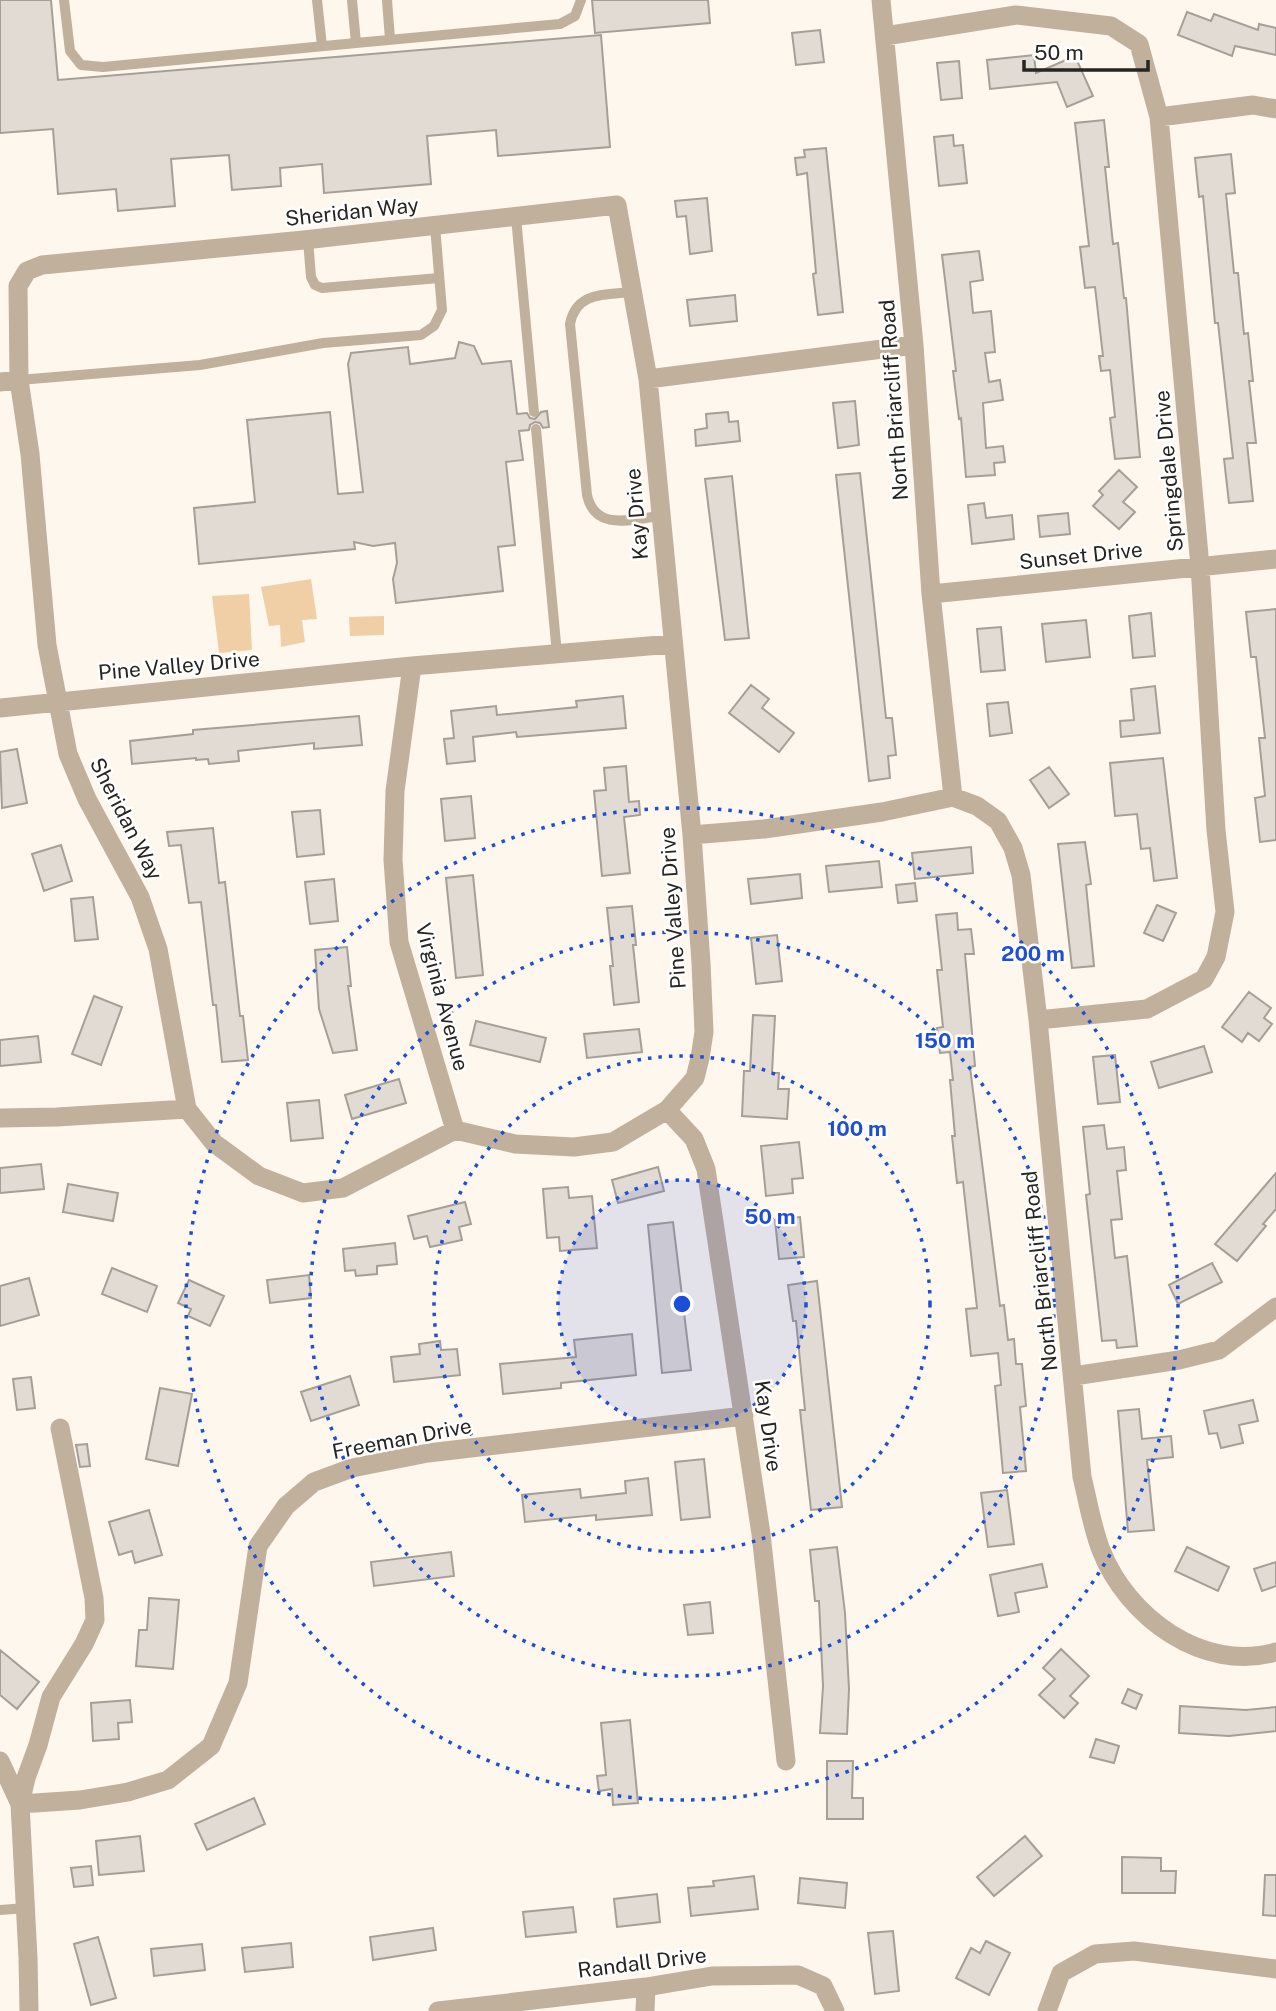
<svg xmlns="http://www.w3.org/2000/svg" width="1276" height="2011" font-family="'Public Sans',sans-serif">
<rect width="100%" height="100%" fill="#fef7ee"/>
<!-- green -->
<path fill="#f0cfa6" d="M311,579L317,619L302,620L305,642L281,647L280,625L269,626L261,587Z
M249,594L252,650L219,653L212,596Z
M384,616V635L350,636L349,617Z"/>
<!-- building -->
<path fill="#e2dbd3" stroke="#a69f97" stroke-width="2" d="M0,0H51L58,80L601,35L610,147L498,156L496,130L427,136L431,184L324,193L322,164L280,168L281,186L232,190L229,155L171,159L175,206L118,211L116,189L58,194L53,129L0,133Z
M592,0H708L710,23L595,33Z
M1187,12L1211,21L1214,14L1258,30L1259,24L1276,28V55L1235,46L1232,56L1178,35Z
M820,30L824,62L796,65L792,33Z
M1034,55L1036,73L1075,56L1093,96L1067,107L1057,82L990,89L987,60Z
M959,61L962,98L941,100L937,63Z
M1104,120L1109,167H1105L1113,244L1118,243L1124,298H1126L1140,457L1115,459L1110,418L1115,417L1110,370L1101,371L1099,356H1103L1095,287L1085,288L1080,247L1089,246L1075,123Z
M953,135L954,146L963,145L967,183L939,186L934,137Z
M826,148L843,312L818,315L813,274L816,273L807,173L797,175L795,158L805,157L804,150Z
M1231,154L1235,193L1226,194L1234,273H1238L1244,334L1248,333L1253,381H1249L1256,443H1247L1253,501L1229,503L1224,459L1233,458L1218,323H1215L1203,196L1199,197L1195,158Z
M707,198L712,251L690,254L686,216L677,217L675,201Z
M979,251L983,280L970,282L973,313L991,311L995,352L985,353L989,382L1000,380L1003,400L983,403L986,448L1003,446L1005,462L994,463L995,475L966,477L961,418L959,419L953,371H956L942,255Z
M735,295L737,321L690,326L687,300Z
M459,342L474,346L482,364L511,361L517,414L527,413L530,418L535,419L541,412L547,411L549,427L543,428L540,423L535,422L530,425L529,430L519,431L523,460L506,462L515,545L498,547L503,591L396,603L393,579L397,563L395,543L373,546L354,542L355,549L199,564L194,508L255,502L247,420L330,412L338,494L363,492L348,364L351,353L408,347L410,364L455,358Z
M855,401L859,445L838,448L833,403Z
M728,412L729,422L738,421L740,441L696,446L695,430L707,428L706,414Z
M1119,470L1137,487L1123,502L1135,512L1119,529L1093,506L1103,495L1099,491Z
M860,473L886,718H892L896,755L888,756L890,778L869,781L836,475Z
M732,476L749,638L725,640L705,479Z
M984,503L986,518L1012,515L1014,539L972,544L968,505Z
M1068,513L1070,534L1040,537L1038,516Z
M1276,609V840L1260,842L1255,798L1265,796L1259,738H1265L1256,657H1251L1246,612Z
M1151,613L1155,656L1133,658L1129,616Z
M1086,620L1090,657L1046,662L1042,624Z
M1001,627L1005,670L981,672L977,629Z
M751,685L769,699L762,708L794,733L779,752L729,713Z
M1155,686L1160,733L1121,737L1120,721L1134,720L1131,689Z
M623,696L626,728L517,737L516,732L473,737L475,761L447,764L444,739L454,738L451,711L496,706L497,715L577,707L576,701Z
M1008,702L1012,733L990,736L987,704Z
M359,716L362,745L314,749V743L238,751L239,761L209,764L208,759L196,760V758L132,764L130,741L193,734V730Z
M17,749L27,803L2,808L0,752Z
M1163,758L1177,878L1154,881L1150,848L1141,849L1137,814L1115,816L1110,763Z
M626,766L629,802L639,801L640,815L624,817L630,873L602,876L594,791L606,790L604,768Z
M1049,767L1069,794L1049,808L1030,780Z
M471,796L475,838L445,841L441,799Z
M320,810L324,854L297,857L292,812Z
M213,828L219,883L225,882L240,1016H243L248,1060L222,1062L216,1005H213L201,902L189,903L181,845L169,846L167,832Z
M1085,842L1091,884L1086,885L1094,966L1072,968L1058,844Z
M61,845L72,881L44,891L32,854Z
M971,847L973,873L915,879L912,853Z
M879,861L882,887L829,892L826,866Z
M800,874L802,898L751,904L748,879Z
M473,875L483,975L456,978L446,878Z
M334,879L338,921L310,924L305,882Z
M915,883L917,901L898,903L896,885Z
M93,897L98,939L75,941L71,899Z
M1157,905L1176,913L1163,941L1144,933Z
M632,906L636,945H633L639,1002L614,1005L610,966H613L607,908Z
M957,913L958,930L971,929L974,954H965L975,1066L970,1067L1000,1306L1004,1305L1008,1340L1014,1339L1016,1364H1022L1026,1406L1020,1407L1026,1471L1003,1473L995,1386L1001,1385L998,1353L971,1356L966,1309L977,1308L963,1182L957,1183L952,1136H955L950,1080H953L950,1052L940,1053L937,1028L943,1027L937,970H942L936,915Z
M777,935L782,981L756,984L751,938Z
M347,947L351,986H348L357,1050L333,1053L319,1009L315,950Z
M1249,992L1271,1008L1264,1018L1272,1024L1259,1041L1248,1033L1242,1042L1222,1027Z
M94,996L122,1007L101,1065L72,1054Z
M753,1015L775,1016L772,1073H779L778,1089H789L787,1119L742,1116L744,1071H750Z
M476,1021L546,1038L540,1062L470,1045Z
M639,1029L642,1052L587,1058L584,1034Z
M38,1036L41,1062L0,1066V1040Z
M1204,1046L1212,1072L1159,1088L1151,1062Z
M1115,1055L1120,1102L1098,1104L1093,1057Z
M399,1079L406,1103L352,1119L345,1095Z
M319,1100L323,1138L291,1141L287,1103Z
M1104,1125L1107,1149L1124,1147L1126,1170L1117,1171L1122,1219L1111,1220L1115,1258L1127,1256L1137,1346L1117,1348L1116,1340L1102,1341L1086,1195L1090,1194L1083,1127Z
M799,1142L803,1178L792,1179L793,1193L766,1196L761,1146Z
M41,1164L44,1189L0,1193V1168Z
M658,1167L664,1191L618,1203L612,1180Z
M1276,1173V1209L1263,1224L1266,1226L1237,1261L1215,1244Z
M68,1184L118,1193L113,1221L63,1212Z
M568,1187L569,1198L592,1196L597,1248L560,1251L559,1237L547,1238L543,1189Z
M465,1202L471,1224L459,1227L462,1240L430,1247L427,1236L414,1239L408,1216Z
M800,1217L804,1257L779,1259L775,1220Z
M673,1222L691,1370L662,1373L648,1225Z
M395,1243L397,1264L377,1266V1274L356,1276L355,1270L345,1271L343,1249Z
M1212,1263L1222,1282L1178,1304L1169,1285Z
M112,1268L157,1286L147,1312L102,1294Z
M309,1275L311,1298L270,1303L267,1280Z
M29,1278L39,1315L0,1326V1286Z
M189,1280L224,1296L210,1326L188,1316L191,1309L178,1303Z
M817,1281L842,1507L811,1510L800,1410H805L796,1321H793L788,1285Z
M632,1334L636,1375L561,1383V1388L503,1394L500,1364L576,1357L574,1340Z
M440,1341L441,1350L457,1349L460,1375L394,1382L391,1357L420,1354L419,1344Z
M350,1376L359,1405L311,1421L301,1392Z
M31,1377L35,1408L17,1410L13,1379Z
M160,1388L192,1394L178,1466L146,1459Z
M1253,1400L1258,1421L1239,1425L1243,1443L1221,1448L1217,1433L1209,1434L1204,1411Z
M1139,1409L1142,1439L1171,1436L1173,1457L1147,1460L1154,1530L1128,1532L1118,1411Z
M87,1444L90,1466L80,1467L76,1445Z
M704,1459L710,1517L681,1520L675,1462Z
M648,1478L652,1515L596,1520V1515L525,1522L522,1495L580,1489L581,1498L626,1493L625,1481Z
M1007,1490L1014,1544L988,1547L981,1493Z
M149,1510L162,1555L135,1563L132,1551L119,1555L109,1522Z
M837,1547L845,1613L849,1689L847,1734L820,1733L823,1686L819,1601H815L810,1550Z
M1187,1547L1229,1567L1218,1591L1175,1571Z
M451,1552L454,1576L374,1586L371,1562Z
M1276,1562V1586L1262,1591L1254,1569Z
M1042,1564L1047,1587L1015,1593L1019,1612L998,1616L990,1575Z
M149,1598L179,1600L173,1669L136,1666L139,1630H147Z
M710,1602L713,1633L688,1635L684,1605Z
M1061,1649L1089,1676L1070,1696L1078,1703L1064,1718L1039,1695L1055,1679L1043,1668Z
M0,1650L39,1682L17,1709L0,1695Z
M1128,1689L1142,1695L1136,1709L1122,1703Z
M130,1700L132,1722L118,1723L119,1739L93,1741L91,1703Z
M1180,1706L1246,1710L1276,1707V1731L1229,1736L1179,1733Z
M630,1720L638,1803L613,1805L612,1789L599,1791L597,1776L606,1775L601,1723Z
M1096,1739L1119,1746L1114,1763L1090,1757Z
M827,1761H853L852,1798H863V1819H827Z
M254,1798L265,1824L207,1850L195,1824Z
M140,1836L144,1871L99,1875L96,1841Z
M1025,1836L1042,1856L994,1896L977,1877Z
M1122,1857L1161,1858V1871H1176L1175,1893H1122Z
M91,1866L93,1885L74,1887L71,1868Z
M1265,1875H1276V1916L1263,1915Z
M754,1876L758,1909L691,1916L688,1888L714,1886L713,1881Z
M800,1878L847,1883L845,1908L798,1903Z
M657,1894L660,1922L617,1927L614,1899Z
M573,1907L576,1932L526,1937L523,1912Z
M433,1928L436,1950L373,1960L370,1937Z
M893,1931L899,1991L875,1994L868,1933Z
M98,1937L116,1998L91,2005L74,1944Z
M986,1941L1010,1953L989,1995L956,1978L971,1948L980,1953Z
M291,1943L293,1967L245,1972L242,1948Z
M202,1944L205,1970L154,1976L151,1949Z"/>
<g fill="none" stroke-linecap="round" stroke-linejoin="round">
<!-- lane -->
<path stroke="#c1b09b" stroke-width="10" d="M64,0L70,51L81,65L103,67L356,43L352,0
M317,0L322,46
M387,0L390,39
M356,43L560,24L575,16L581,0
M516,217L534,412
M308,240L311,277L315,285L322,288L439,278
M633,292C606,295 576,291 570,324L587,495C595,532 632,519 660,516
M19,380L200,365L323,343L421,335L434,326L442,310L435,226
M536,429L557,654
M0,1910L26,1908"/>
<!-- street -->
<path stroke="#c1b09b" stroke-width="19" d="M881,0L914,345L931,594L953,797
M885,36L1016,15L1111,26L1139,44L1159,117L1200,566L1216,830L1225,912L1216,957L1204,979L1147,1009L1038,1020
M1159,117L1253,105L1276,109
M648,379L914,345
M0,382L19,380
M931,594L1276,559
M412,666L395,791L393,860L399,942L455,1130
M0,708L412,666L672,644
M692,835L764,829L882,812L953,797L977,806L998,821L1013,848L1021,875L1038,1020L1082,1477C1088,1501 1092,1527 1101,1550C1127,1617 1203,1673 1276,1652
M667,1110L694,1139L706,1169L761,1534L786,1761
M0,1118L57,1117L187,1109L214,1143L259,1176L303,1193L343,1188L455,1130L515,1144L574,1147L613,1142L667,1110L695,1078L700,1058L704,1032L701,963L692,835L648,379L617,205L304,240L42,265L27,271L18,286L19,380L30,454L47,645L68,754L87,799L140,897L158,949L187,1109
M1074,1376L1179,1360L1219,1350L1276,1307
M60,1428L94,1598L95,1620L84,1644L51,1697L38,1745L26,1778L20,1804L80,1800L128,1792L168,1780L211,1746L238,1683L258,1546L286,1506L314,1482L352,1468L428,1453L744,1416
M0,1761L20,1804L28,1958L29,2011
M438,2011L646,1987L712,1976L798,1975L823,1986L835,2011
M645,2011L646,1987
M1047,2011L1061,1973L1095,1954L1134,1951L1276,1969"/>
</g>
<!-- distance rings -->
<circle cx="682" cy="1304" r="124" fill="#1d4ed8" fill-opacity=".12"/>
<g fill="none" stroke="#1d4ed8" stroke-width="3.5" stroke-dasharray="3.5 7">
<circle cx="682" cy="1304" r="124"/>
<circle cx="682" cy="1304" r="248"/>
<circle cx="682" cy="1304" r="372"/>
<circle cx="682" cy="1304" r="496"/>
</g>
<g text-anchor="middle" stroke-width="5" stroke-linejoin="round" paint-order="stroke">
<!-- street labels -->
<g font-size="21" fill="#272521" stroke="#fff">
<text transform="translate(352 212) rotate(-6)" y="7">Sheridan Way</text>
<text transform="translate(894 400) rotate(-94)" y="7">North Briarcliff Road</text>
<text transform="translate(1169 471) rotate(-95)" y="7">Springdale Drive</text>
<text transform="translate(637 514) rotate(-95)" y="7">Kay Drive</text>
<text transform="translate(1081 556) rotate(-6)" y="7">Sunset Drive</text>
<text transform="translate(179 666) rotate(-5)" y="7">Pine Valley Drive</text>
<text transform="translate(126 819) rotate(63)" y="7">Sheridan Way</text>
<text transform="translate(673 908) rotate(-94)" y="7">Pine Valley Drive</text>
<text transform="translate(442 997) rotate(75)" y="7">Virginia Avenue</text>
<text transform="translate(1040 1271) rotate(-96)" y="7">North Briarcliff Road</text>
<text transform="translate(768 1426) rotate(82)" y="7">Kay Drive</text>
<text transform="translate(402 1439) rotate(-11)" y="7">Freeman Drive</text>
<text transform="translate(642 1963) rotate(-7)" y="7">Randall Drive</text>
</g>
</g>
<circle cx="682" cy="1304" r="10" fill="#1d4ed8" stroke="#fff" stroke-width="3.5"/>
<g font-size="21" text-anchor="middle" font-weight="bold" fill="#1d4ed8" stroke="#fff" stroke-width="5" stroke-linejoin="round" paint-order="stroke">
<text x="1033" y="961">200 m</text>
<text x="945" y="1048">150 m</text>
<text x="857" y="1136">100 m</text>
<text x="770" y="1224">50 m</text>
</g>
<!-- scale -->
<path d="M1024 60v10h124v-10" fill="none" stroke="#272521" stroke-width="3.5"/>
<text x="1034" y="60" font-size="21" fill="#272521" stroke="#ffffff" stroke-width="5" paint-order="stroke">50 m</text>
</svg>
